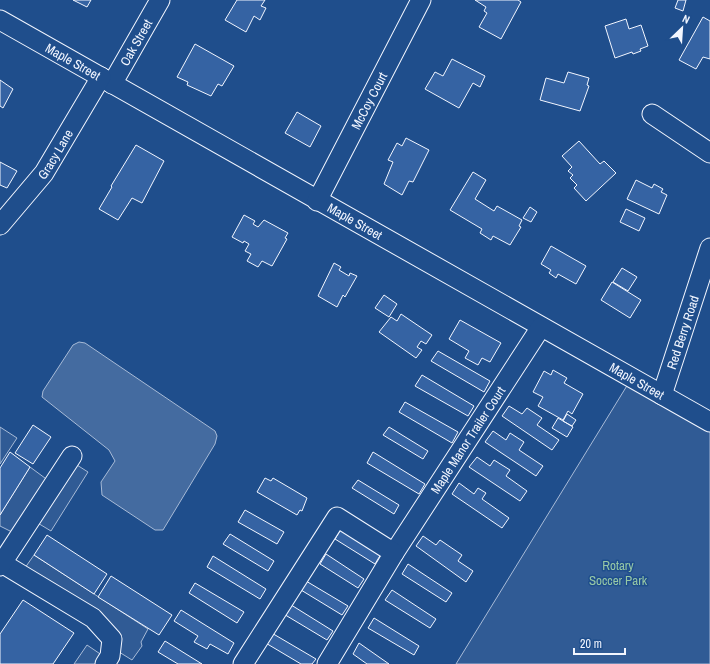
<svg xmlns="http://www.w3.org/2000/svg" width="710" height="664" font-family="'Archivo Narrow',sans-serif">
<rect width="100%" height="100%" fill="#1f4e8c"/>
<!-- built -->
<path fill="#305b95" stroke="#a8bbd7" d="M628,384L710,431V664H456Z
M0,427L17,438L0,464Z
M69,460L88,472L51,531L31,519L20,536L0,526V515L30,467L53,484Z
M34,555L148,629L141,642L142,646L132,660L111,647L112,639L20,575Z
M87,645L115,664H74Z"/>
<!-- water -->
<path fill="#446ba0" stroke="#a8bbd7" d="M79,342L85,343L215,431L217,436L215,444L163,530H155L102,495L101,482L115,461L109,450L42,397L43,391L73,345Z"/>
<!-- building -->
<path fill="#3563a3" stroke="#f2f6ff" d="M73,0H91L87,7Z
M237,0H265L261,6L266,8L260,20L254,16L246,32L225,20Z
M475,0H518L521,2L501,39L479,27L487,13L484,11L486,7Z
M678,0H686L683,11L675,8Z
M703,17L710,21V59L703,57L696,69L679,60Z
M626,19L629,29L641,25L648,46L640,49L641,51L633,54L632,52L615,58L605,26Z
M195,44L234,66L222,86L218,84L211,96L187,85L188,82L177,77Z
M452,59L485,76L480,87L473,83L459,108L425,89L435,72L443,76Z
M568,72L589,78L587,85L589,86L580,111L540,100L546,78L564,83Z
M0,80L13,89L3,108L0,106Z
M297,112L321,126L310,147L285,133Z
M406,138L429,150L413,182L409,181L402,195L384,184L393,162L388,160L397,143L402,146Z
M579,141L600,164L604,161L616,173L586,201L574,188L577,185L570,178L573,175L568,171L572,167L562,156Z
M136,145L164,161L142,203L132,198L118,220L99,209L112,187L111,186Z
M0,162L17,171L7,188L0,185Z
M473,172L486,180L475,199L494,211L497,206L522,220L519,226L521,227L510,245L493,236L491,240L480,233L482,229L450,210Z
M636,180L652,188L654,184L663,189L661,192L667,195L659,214L627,199Z
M530,207L537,212L531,222L523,218Z
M626,209L645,218L639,231L620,222Z
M244,215L255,221L253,224L258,227L264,220L288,233L285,238L287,239L272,266L262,261L258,267L247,261L251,254L245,251L249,244L244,241L243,243L232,237Z
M551,246L586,266L576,284L558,274L556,278L549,273L551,270L541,264Z
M334,263L341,267L339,270L349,276L350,273L357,276L345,297L343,295L337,307L318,296Z
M622,268L637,277L628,291L613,282Z
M612,282L641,300L630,318L601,300Z
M384,295L397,304L389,317L375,308Z
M401,314L432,335L426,344L421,341L417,347L422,350L416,358L379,332L391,317L397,321Z
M460,320L501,343L490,362L482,358L478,365L465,358L469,351L449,339Z
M438,351L490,381L484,392L431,361Z
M553,370L567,378L564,383L583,394L572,414L568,411L563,420L538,406L543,397L533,392L544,371L551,375Z
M422,375L474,406L468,416L415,386Z
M405,402L458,432L452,443L399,412Z
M509,406L522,414L527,408L542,418L537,425L559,440L552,450L502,416Z
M567,414L576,420L572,426L563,421Z
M558,418L573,427L567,437L552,428Z
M33,425L51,437L33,464L15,453Z
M389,427L428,451L423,459L383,435Z
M493,431L506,440L510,433L524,442L519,450L543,466L536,476L485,442Z
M10,452L30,467L0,515V468Z
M373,452L425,484L419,494L367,463Z
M477,457L490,466L494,460L510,470L506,476L527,491L520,501L469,467Z
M265,478L271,481L273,478L307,498L302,511L300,510L297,515L257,492Z
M358,480L399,505L394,514L352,488Z
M459,483L474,494L478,488L486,493L482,499L509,518L502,528L452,494Z
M245,510L284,532L277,544L238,522Z
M341,529L381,554L375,564L335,539Z
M230,534L274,561L268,571L223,544Z
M47,535L107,574L94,594L34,555Z
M423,536L436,545L440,540L462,555L458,561L473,571L466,582L416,546Z
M326,554L364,579L358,588L320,564Z
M213,556L266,589L260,599L207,567Z
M408,564L452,593L446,602L402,574Z
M111,576L172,615L159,635L98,597Z
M306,581L348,606L342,615L301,590Z
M195,583L244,612L237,623L189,593Z
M392,590L436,619L430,628L385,600Z
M23,600L74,633L53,664H0V634Z
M288,603L333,631L327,640L282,613Z
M181,610L234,643L228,654L210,644L207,649L194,642L198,636L174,621Z
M374,618L419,646L414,655L368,628Z
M270,632L316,659L312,664H301L264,642Z
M165,641L202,664H178L158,652Z
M359,643L389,664H367L353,654Z"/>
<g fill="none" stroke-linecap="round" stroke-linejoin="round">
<!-- minor casing -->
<g stroke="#f2f6ff" stroke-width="21">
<g id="minor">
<path id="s1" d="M0,20L710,422"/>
<path id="s2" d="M112,84L160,0"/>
<path d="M652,114L710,153"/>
<path id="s3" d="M317,201L421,0"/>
<path id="s4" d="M0,225L44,173L101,77"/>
<path id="s5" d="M662,395L710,248"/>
<path id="s6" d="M394,553L541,327"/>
<path d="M0,562L93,618L112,639L110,656L105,664"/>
<path d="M0,566L72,456"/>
<path d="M243,664L337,517L394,553L327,664"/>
</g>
</g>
<!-- minor -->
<use href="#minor" stroke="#1f4e8c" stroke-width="19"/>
</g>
<g text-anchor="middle" stroke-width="3" stroke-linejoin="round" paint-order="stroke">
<!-- street labels -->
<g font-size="13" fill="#f2f6ff" stroke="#1f4e8c">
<text dy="5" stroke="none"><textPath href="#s2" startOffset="48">Oak Street</textPath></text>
<text dy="5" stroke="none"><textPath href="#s1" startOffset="84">Maple Street</textPath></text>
<text dy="5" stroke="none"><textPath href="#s3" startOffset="113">McCoy Court</textPath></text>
<text dy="5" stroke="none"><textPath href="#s4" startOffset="90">Gracy Lane</textPath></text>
<text dy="5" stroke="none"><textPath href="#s1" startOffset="408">Maple Street</textPath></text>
<text dy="5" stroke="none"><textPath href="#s5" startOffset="66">Red Berry Road</textPath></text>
<text dy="5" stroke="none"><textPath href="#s1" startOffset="732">Maple Street</textPath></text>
<text dy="5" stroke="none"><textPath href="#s6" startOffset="135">Maple Manor Trailer Court</textPath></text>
</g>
<!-- park labels -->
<g font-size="13" fill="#97c8a6" stroke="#1f4e8c">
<text x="618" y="570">Rotary<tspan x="618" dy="15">Soccer Park</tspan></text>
</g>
</g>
<!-- north arrow -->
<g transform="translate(682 28) rotate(25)" stroke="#1f4e8c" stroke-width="3" paint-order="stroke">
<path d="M0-3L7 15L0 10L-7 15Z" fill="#f2f6ff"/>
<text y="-6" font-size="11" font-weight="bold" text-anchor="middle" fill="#f2f6ff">N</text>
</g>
<!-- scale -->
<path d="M574 648v6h51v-6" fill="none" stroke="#f2f6ff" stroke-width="2"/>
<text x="580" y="648" font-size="12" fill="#f2f6ff" stroke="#1f4e8c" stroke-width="3" paint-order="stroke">20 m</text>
</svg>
